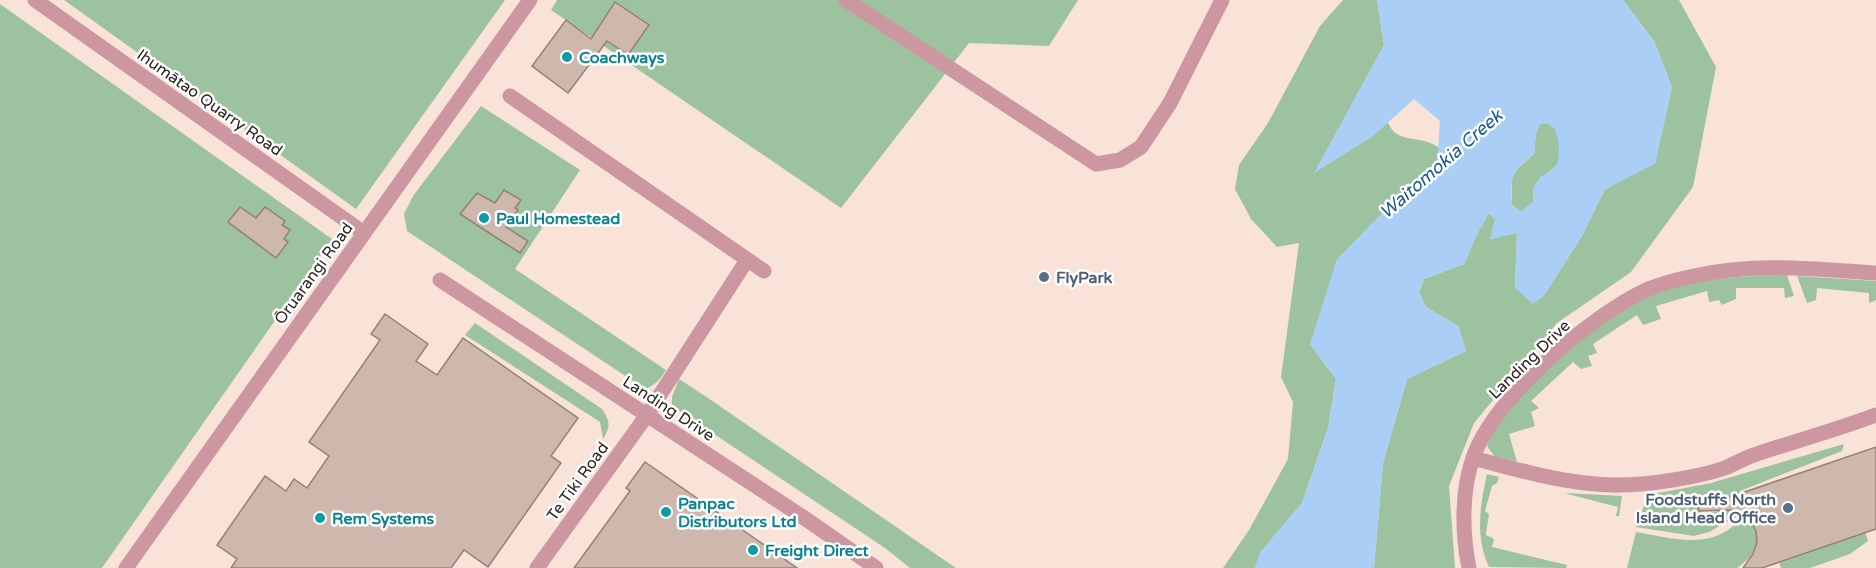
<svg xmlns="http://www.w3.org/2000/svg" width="1876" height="568" font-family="'Varela Round',sans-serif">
<rect width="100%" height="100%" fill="#f9e2d8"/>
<!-- green -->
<path fill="#9dc29f" d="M64,0H505L356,209Z
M557,0H1078L1049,46L969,43L841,208L551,10Z
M1343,0H1377L1384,45L1315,172L1374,135L1388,122C1396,145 1419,134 1438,147L1437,165L1383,212L1310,344L1336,379L1328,428L1302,503L1260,553L1255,568H1223L1249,530L1288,459L1293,402L1281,377L1299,243L1277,247L1251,219L1235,189L1239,165L1268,123L1320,26Z
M1623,0H1679L1716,67L1693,187L1631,272L1557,323L1474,423L1449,486L1455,568H1374L1383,463L1407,379L1466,351L1458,326L1426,307L1419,292L1424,279L1464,264L1478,232L1489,213L1495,219L1491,239L1517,232L1515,288L1543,297L1582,236L1605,189L1655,163L1672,87L1654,41Z
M0,4L332,239L102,568H0Z
M481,106L580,170L515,269L666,370C660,380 655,385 645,389L407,231L404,214L413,196Z
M1547,123C1550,125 1553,126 1555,129C1560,136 1561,155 1558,163C1549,182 1534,169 1533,202L1521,212L1512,205V180L1515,171L1534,154L1536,133L1540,124Z
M1787,275L1794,296L1785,298L1784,288H1736V299L1722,305L1719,300L1709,302L1707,291L1656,306L1661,319L1643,325L1637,315L1593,344L1597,353L1588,356L1592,366L1581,369L1573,362L1531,401L1539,408L1531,412L1535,426L1509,434L1517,462L1494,456L1487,446C1499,414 1525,390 1550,368C1566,353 1583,337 1601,323C1656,281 1721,276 1787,275Z
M1797,276L1876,281V300L1869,303V293L1817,288L1816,300L1807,303Z
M475,323L602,409C610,421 611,427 603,439L600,422L465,335Z
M679,379L708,398L956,568H910L885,548L672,406V397Z
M1844,444L1842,451L1740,491V493L1701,507L1703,514L1725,510L1743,513L1709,532L1694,536L1636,527L1648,495L1711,483Z
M1487,474L1499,477L1497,483L1492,486L1485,511L1489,514L1486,533V535L1494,539L1492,547L1567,565L1566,568L1489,567C1475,537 1480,505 1487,474Z
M1564,493L1622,496L1619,516H1616L1618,507Z
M1747,517C1765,537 1757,555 1737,568H1627L1636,532C1666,537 1701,548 1728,530C1734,525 1740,521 1747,517Z
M1865,532L1868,541L1850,554L1810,568H1781L1779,562Z"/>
<!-- water -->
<path fill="#aacef6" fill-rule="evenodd" d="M1377,0H1623L1654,41L1672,87L1655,164L1605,189L1582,236L1543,297L1533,304L1515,288L1517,233L1490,239L1495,219L1489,213L1478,232L1464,264L1424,279L1419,292L1426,307L1458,326L1466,351L1407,379L1383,463L1374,568H1255L1260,553L1302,503L1328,428L1336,379L1310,344L1337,259L1383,212L1437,165L1440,121L1414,99L1374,135L1314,173L1384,45ZM1547,123L1555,129L1559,144L1558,163L1549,172L1540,177L1533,189V202L1521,212L1512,205C1511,175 1511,173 1534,154L1536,133L1540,124Z"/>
<!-- building -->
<path fill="#ceb8ae" stroke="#948077" stroke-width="1.5" d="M615,2L649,25L628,55L607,41L568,93L532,66L566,20L591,39Z
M504,190L521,200L515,208L518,210L506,227L528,241L520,253L460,214L477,193L495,203Z
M240,207L256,218L265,207L285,221L282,225L290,230L284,239L288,242L276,258L228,222Z
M385,314L428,344L416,361L437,375L463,338L578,418L551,456L561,463L488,567L464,550L451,568H231L237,559L217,545L265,476L286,491L294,479L307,488L329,456L309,442L380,340L371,334Z
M1876,447V529L1762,568H1743L1753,554L1757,542L1756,531L1750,520L1743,513L1733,510L1699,511L1698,508Z
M645,462L747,533L797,568H574L630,491L626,488Z"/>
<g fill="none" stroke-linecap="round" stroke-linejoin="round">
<!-- minor -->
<path stroke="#cc97a0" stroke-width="15" d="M35,0L364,233
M846,0L1096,164L1120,160L1141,147L1170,103L1222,0
M510,96L764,271
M440,280L803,517L876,568
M1473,458C1519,470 1564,484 1612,485C1643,486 1695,478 1725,468C1735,464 1744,458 1754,455C1795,441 1836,430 1876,415
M126,568L530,0
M537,568L647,415L747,260
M1469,568C1462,533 1461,490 1474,455C1496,397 1589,317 1646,290C1660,284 1679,279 1694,276C1754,262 1816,269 1876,273"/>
</g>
<!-- markers -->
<g fill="#0f9aa8" stroke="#fff" stroke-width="2">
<circle cx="567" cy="57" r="6"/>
<circle cx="484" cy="218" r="6"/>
<circle cx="666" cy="512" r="6"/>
<circle cx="320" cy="518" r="6"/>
<circle cx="753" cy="550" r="6"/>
</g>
<g fill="#5c6f8a" stroke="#fff" stroke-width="2">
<circle cx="1044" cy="277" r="6"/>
<circle cx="1788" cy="508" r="6"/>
</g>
<g text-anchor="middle" stroke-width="5" stroke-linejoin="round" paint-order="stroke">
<!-- culture labels -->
<g font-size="16" font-weight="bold" fill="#0d838f" stroke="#fff" text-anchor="start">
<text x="579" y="63">Coachways</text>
<text x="496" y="224">Paul Homestead</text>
<text x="678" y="509">Panpac<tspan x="678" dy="18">Distributors Ltd</tspan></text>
<text x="332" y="524">Rem Systems</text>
<text x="765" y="556">Freight Direct</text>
</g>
<!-- street labels -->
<g font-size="16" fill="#2b231f" stroke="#fff">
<text transform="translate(210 102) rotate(35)" y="6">Ihumātao Quarry Road</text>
<text transform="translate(313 273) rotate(-54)" y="6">Ōruarangi Road</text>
<text transform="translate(1529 359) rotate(-44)" y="6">Landing Drive</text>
<text transform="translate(669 408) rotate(33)" y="6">Landing Drive</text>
<text transform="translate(577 481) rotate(-54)" y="6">Te Tiki Road</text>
</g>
<!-- service labels -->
<g font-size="16" font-weight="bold" fill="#4e5e75" stroke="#fff" text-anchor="start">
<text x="1056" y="283">FlyPark</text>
<text x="1776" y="505" text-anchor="end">Foodstuffs North<tspan x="1776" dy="18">Island Head Office</tspan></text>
</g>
<!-- water labels -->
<g font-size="18" font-style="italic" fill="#195993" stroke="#fff">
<text transform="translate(1441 164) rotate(-41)" y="6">Waitomokia Creek</text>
</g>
</g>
</svg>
